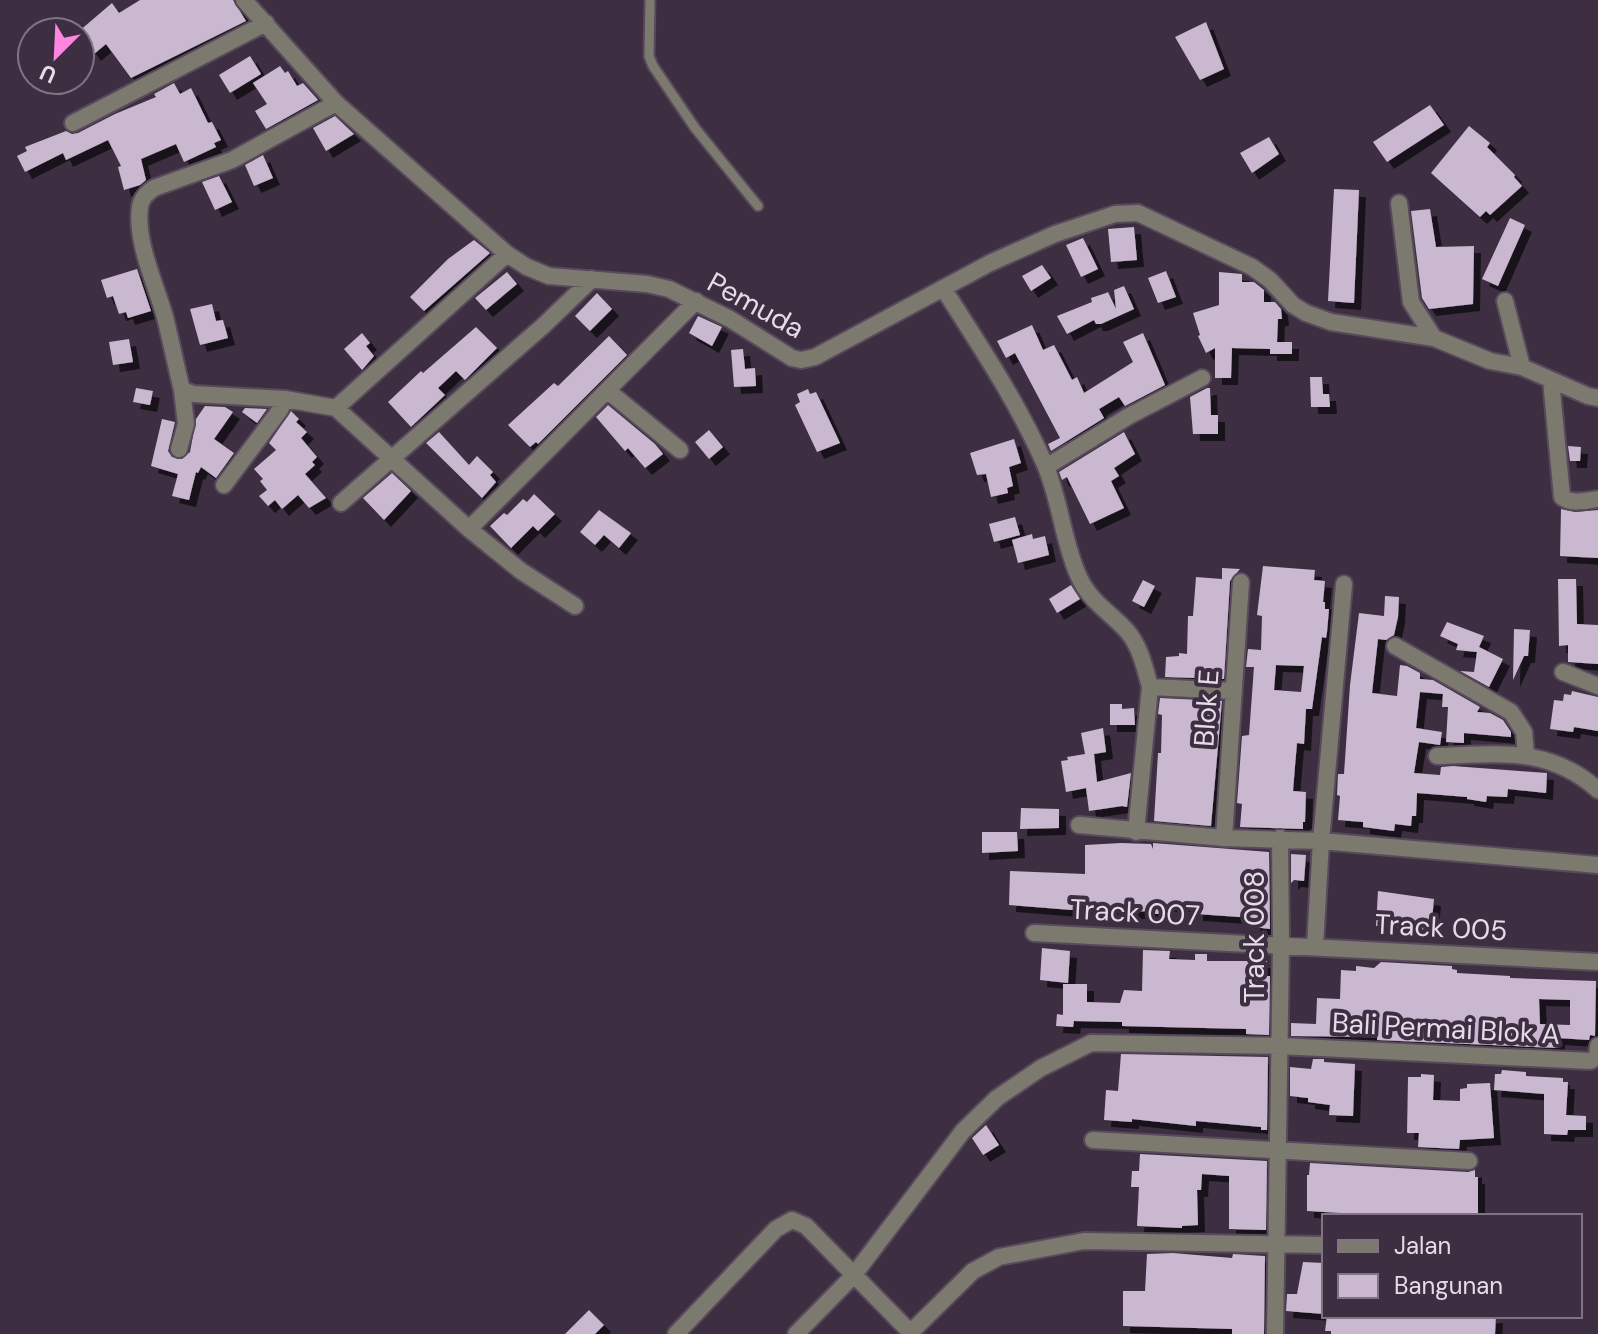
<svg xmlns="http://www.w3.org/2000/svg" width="1598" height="1334" font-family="'DM Sans',sans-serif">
<defs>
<filter id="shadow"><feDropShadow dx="7" dy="7" stdDeviation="0" flood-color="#0009"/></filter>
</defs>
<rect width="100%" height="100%" fill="#3d2e41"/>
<!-- building -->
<path fill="#cab7d0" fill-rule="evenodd" filter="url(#shadow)" d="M140,0H233L246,21L131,78L106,44L94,54L78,32L112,3L119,13Z
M1206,22L1224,69L1200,80L1175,37Z
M250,56L261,74L230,93L219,75Z
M280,66L285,73L288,71L297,86L303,83L318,100L266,129L255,111L267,104L253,83Z
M174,83L180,94L191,88L208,123L212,122L221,140L214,143L216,147L184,162L176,144L141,159L146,180L140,185L124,190L118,167L121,166L108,140L66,160L63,153L25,172L17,156L27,151L25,147L66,131L72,134L78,133L115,114L156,97L154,94Z
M1430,105L1444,125L1387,162L1373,142Z
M335,116L354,134L326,151L313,128Z
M1469,126L1490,143L1487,147L1515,175L1514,177L1522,186L1490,215L1486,211L1480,217L1431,173Z
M1269,137L1279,154L1252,173L1240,153Z
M263,155L273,178L254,186L245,165Z
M219,176L232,202L215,210L202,182Z
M1334,189L1359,190L1354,303L1328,301Z
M1430,209L1436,247L1474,246L1473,304L1429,309L1422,298L1411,211Z
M1510,218L1525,225L1498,286L1482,279Z
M1134,227L1137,260L1111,262L1108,229Z
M1083,238L1098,269L1081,277L1066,245Z
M474,240L490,253L424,311L410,297L448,259Z
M1042,265L1051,278L1031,291L1022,276Z
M137,269L151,311L128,318L126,312L119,314L113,296L107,298L101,280Z
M1166,271L1176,297L1158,303L1148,278Z
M507,272L517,284L486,310L475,298Z
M1219,272L1242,274V282H1254L1264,290V302H1275L1281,309L1282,319H1278L1277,342H1292V354H1270V349L1232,348L1231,378H1215V348L1206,353L1198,336L1200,335L1193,313L1219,305Z
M1124,286L1134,309L1101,324H1096L1094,320L1067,334L1057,316L1092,302L1091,298L1106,293L1108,292L1116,309L1114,290Z
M597,293L612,309L590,331L575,316Z
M212,304L216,321L223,320L228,338L200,345L190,309Z
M698,316L722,327L712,346L689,333Z
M1032,325L1043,350L1054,345L1072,380L1077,377L1084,393L1133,362L1123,342L1143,333L1165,385L1125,406L1119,397L1099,409L1104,418L1051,451L1048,444L1060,438L1015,353L1006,358L997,341Z
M476,327L497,348L465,380L456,371L438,388L445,395L411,427L388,402L421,371L423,373Z
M362,333L370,343L366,346L374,356L362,370L344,349Z
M609,336L627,355L538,444L536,442L530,447L508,425L554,383L558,386Z
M129,339L133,362L113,365L109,342Z
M743,349L745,369L755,368L756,386L734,387L731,350Z
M1310,377H1322L1323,394H1329L1330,407H1311Z
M136,388L153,391L150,405L133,402Z
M1207,388H1210L1211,415H1218V434H1193L1190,397Z
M808,389L810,394L816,392L840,443L817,452L795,405L800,402L797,394Z
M608,405L655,444L663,454L645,468L628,448L625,451L596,417Z
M205,406L225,407L233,412L214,439L234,453L216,478L201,467L198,473L196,472L189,500L172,496L178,474L151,466L162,419L175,422L168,451L172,457L182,459L190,452L196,419Z
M245,408L267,409L257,423L242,412Z
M291,411L299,419L296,422L307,432L301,438L317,457L312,462L315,465L305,474L326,498L309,508L298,495L282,509L275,500L268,506L259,496L267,490L260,481L263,479L254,469L276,450L269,443Z
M709,430L723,447L709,459L695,442Z
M439,432L469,465L477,456L493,472L490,475L496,482L482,498L426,443Z
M1124,432L1135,454L1114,468L1119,476L1111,481L1124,508L1090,524L1067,477L1062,480L1059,472Z
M1014,439L1021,463L1009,467L1013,486L1007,488L1008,493L991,497L986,474L977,475L970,453Z
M1568,446L1581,447L1580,461H1570Z
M392,473L411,491L384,520L363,498Z
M534,494L555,514L538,531L533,526L511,548L490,526L504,513L507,515L523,499L527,502Z
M1561,509L1575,512L1598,510V558L1560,556Z
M599,510L631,533L619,548L604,535L595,545L580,532Z
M1015,517L1020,535L994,542L989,524Z
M1032,534L1033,539L1045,536L1049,555L1018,563L1012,540Z
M1263,566L1315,570L1314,580L1325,581L1323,602H1325V609H1329L1327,632L1326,638L1322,637L1312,709H1306L1304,744L1297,743L1295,766L1293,791L1306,792L1305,822H1303V829L1240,827L1242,804L1237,803L1242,736L1249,735L1254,667H1246L1248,649L1261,650L1262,616L1257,615ZM1276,665L1304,666L1301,692L1274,690Z
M1222,568L1240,569L1230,581L1224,679L1165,677L1166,657L1179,656V653L1187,654L1188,616H1193L1196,577L1222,579Z
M1558,579H1576L1577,624L1598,625V664L1568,662V645L1559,646Z
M1143,580L1155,586L1144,607L1132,601Z
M1071,585L1080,599L1057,613L1049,599Z
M1385,596L1399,597L1398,617L1394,635L1386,640L1378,639L1372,693L1397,696L1400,665L1407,666L1420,673V679L1433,680L1480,707L1477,712L1490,713L1503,720L1511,732V737L1464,733V743L1446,742L1448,707H1442L1443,694L1420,692L1416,728L1442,732L1440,745L1419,742L1414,773L1440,775L1441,767L1453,766L1547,773L1546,793L1508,789L1507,797L1487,796L1486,802L1467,799V797L1417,793L1416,816H1412L1411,826L1395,824L1394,831L1363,827V822L1338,820L1340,796L1337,795L1338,774H1344L1350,685L1359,613L1384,616Z
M1447,622L1484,636L1479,647L1503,659L1489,687L1460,671L1474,672L1477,652L1456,650L1458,644L1440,636Z
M1514,629L1530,630L1528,656H1524L1513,680Z
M1572,691L1598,697V731L1574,727L1573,732L1550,729L1554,700L1563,701L1564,694L1571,695Z
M1160,698L1222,701L1211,826L1154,821L1158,753H1161L1162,715L1158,714Z
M1110,704H1122V709L1134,708L1135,725H1110Z
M1103,728L1106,752L1094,754L1097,782L1131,773L1127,807L1122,806L1089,811L1086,788L1066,792L1061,761L1068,760L1067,757L1085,754L1081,733Z
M1021,808L1059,809V828L1020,829Z
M982,832H1017L1018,851L982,853Z
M1121,843L1151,844L1153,849V843L1269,852L1270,929L1253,927L1254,918L1196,914V905H1165L1164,914H1148V911L1120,913V909L1072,910L1009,905L1010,871L1085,874V845Z
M1291,854L1306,855L1304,881L1294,880L1291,883Z
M1378,891L1434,899L1431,930L1376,926Z
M1042,948L1070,951L1068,983L1040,980Z
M1143,950L1170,951L1169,959L1195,960V954H1207V961H1267V976H1270L1269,1035L1246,1034V1029L1122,1026V1022L1074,1021L1073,1027L1056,1026L1057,1014L1063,1015V984H1087V1002L1120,1003L1124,990L1142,991Z
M1381,962L1452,966V969L1457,970V973L1510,976V978L1596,981L1595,1036L1590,1035L1589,1040L1558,1038V1048L1377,1040V1037L1291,1036V1023L1316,1024L1317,998L1340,999L1341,970L1356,971V966L1374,968ZM1539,999L1570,1000V1025L1540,1024Z
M1121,1054L1268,1057L1267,1130H1261V1127L1196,1121V1126L1132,1119V1122L1104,1120L1106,1090L1118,1091Z
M1313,1059H1324V1062L1355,1064L1353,1116L1329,1115L1330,1105L1308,1102V1098L1290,1096V1067L1311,1069Z
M1502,1070L1526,1072V1076L1563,1078V1082H1568L1566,1115L1586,1116V1130H1568L1567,1135L1544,1134V1094L1494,1090L1495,1074H1501Z
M1421,1074L1434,1075L1433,1100L1460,1101V1089L1467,1088V1084L1490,1083L1494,1138L1460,1140L1459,1149L1418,1147L1419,1133H1407L1408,1077H1421Z
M986,1125L999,1145L983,1155L972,1138Z
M1140,1154L1267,1161L1266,1230L1229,1229V1176L1202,1174L1201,1190H1197L1198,1225L1182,1226V1228L1137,1226L1139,1187H1131L1132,1171H1139Z
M1310,1163L1468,1172L1475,1170V1177H1478V1216H1341V1213L1307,1211V1175H1309Z
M1173,1253L1232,1258L1233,1254L1265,1256L1264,1334H1232V1329L1123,1326V1291H1145L1147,1254Z
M1303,1262L1324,1263V1314L1286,1311L1287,1294H1297Z
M589,1310L604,1325L595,1334H565Z
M1327,1316L1468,1318L1496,1316L1495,1334H1331V1331H1325Z"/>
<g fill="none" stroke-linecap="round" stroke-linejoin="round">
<!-- lane casing -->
<g stroke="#584a5c" stroke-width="13">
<path id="lane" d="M650,0L649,56L653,66L695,128L758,206"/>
</g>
<!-- street casing -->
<g stroke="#584a5c" stroke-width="20">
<path id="street" d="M244,0L336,103L507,254L527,267L549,276L647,284L669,289L730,319L792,358L801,360L815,357L990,263L1055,234L1115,214L1138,213L1252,267L1270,280L1293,305L1306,313L1331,322L1434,338L1490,361L1522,367L1588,396L1598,398
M336,103L232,160L154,188C147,193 141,198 140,207C135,241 156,285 165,317C171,341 176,366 182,390L194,394L285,399L336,408L469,529L521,571L575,606
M73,123L266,23
M1399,203L1411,302L1434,338
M943,288C980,346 1019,404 1046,467C1061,504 1063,542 1079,577C1090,602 1110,612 1127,631C1140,646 1145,668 1150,687L1136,832
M1505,301L1522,367
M1551,380L1562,497C1572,505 1587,500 1598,499
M608,391L680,450
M336,408L507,254
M179,449L186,424L182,390
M1046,467L1129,416L1202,378
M224,485L280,410L285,399
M341,503L543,326L592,279
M469,529L696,301
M1395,646L1511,712L1524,732L1526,755
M1563,672L1598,686
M1150,687L1234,691
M1437,756C1499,754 1549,746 1598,790
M1079,825L1224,838L1321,841L1344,584
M1224,838L1241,582
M1034,933L1598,962
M1315,946L1321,841L1598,865
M1093,1140L1469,1161
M676,1334L776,1229L792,1220L806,1226L912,1334
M796,1334L853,1276L963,1131L997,1098L1041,1068L1091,1043L1280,1046L1590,1061L1597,1057L1598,1046
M909,1334L973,1271L999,1257L1084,1241L1324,1245
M1275,1334L1281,945L1280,838"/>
</g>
<!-- lane -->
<use href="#lane" stroke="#7c7a6e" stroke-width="9"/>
<!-- street -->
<use href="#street" stroke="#7c7a6e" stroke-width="16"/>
</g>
<g text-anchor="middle" stroke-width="8" stroke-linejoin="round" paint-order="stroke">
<!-- street labels -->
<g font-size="28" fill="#e5dce8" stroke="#3d2e41">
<text transform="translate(756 305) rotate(29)" y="10">Pemuda</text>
<text transform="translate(1206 708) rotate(-86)" y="10">Blok E</text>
<text transform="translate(1135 912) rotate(3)" y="10">Track 007</text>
<text transform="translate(1441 927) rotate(3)" y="10">Track 005</text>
<text transform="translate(1254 937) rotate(-90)" y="10">Track 008</text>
<text transform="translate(1446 1028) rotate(3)" y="10">Bali Permai Blok A</text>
</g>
</g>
<!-- legend -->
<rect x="1322" y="1214" width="260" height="104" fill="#3d2e41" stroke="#807484" stroke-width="2"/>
<rect x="1338" y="1240" width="40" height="12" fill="#7c7a6e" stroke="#807484" stroke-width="2"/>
<text x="1394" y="1254" font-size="24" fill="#e5dce8">Jalan</text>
<rect x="1338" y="1274" width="40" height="24" fill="#cab7d0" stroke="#807484" stroke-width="2"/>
<text x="1394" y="1294" font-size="24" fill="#e5dce8">Bangunan</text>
<!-- north arrow -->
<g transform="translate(56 56) rotate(204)"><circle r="38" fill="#3d2e41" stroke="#807484" stroke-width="2"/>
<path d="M0-6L14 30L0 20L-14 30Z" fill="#fe85e0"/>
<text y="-12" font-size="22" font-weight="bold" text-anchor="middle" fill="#e5dce8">U</text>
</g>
</svg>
